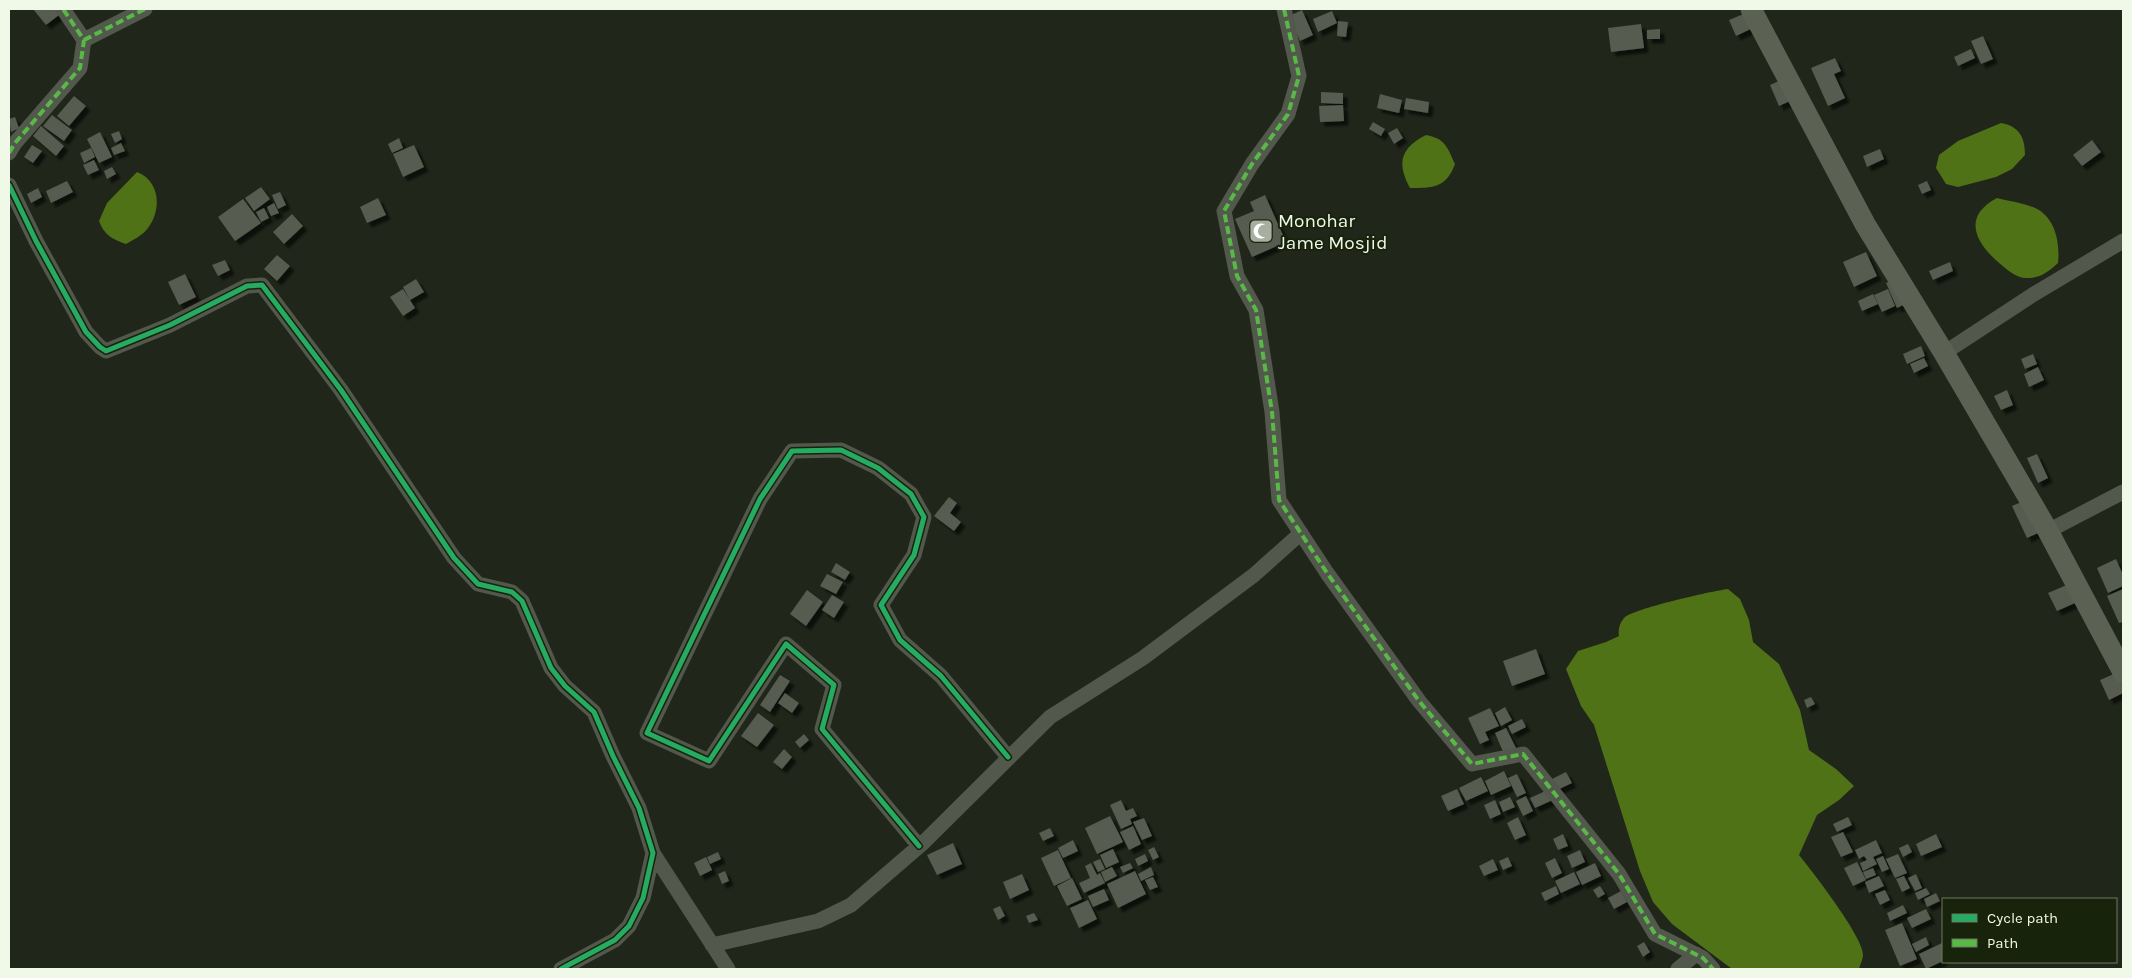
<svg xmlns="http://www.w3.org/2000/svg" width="2132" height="978" font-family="Karla,sans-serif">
<defs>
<filter id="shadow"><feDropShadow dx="4.5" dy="4.5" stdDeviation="1" flood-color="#0009"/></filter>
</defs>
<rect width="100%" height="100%" fill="#21261a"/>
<!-- water -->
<path fill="#4f7216" d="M2001,123C2019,126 2025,137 2025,155L2012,169L1996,177L1958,187L1946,184L1936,168L1939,155L1958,141Z
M1426,135C1446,139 1447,147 1455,164C1446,188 1433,188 1410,188C1396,162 1401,148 1426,135Z
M137,172C160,181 162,209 148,228C143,235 133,240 126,244C112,239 104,235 99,221L107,203Z
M1997,198C2008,201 2030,204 2039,210C2056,221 2060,244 2058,263C2049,271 2041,278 2028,278C2017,279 2006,269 1998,262C1974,241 1963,216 1997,198Z
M1728,589L1740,599L1749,620L1753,642L1779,664L1800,710L1809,750L1836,769L1854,786L1839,800L1817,815L1799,855C1812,871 1864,938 1863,955C1863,959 1860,965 1859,969H1732L1672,924L1653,902L1640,871L1594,725L1581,706L1566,669L1578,651L1606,642L1619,636C1618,630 1619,624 1624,618C1632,609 1712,591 1728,589Z"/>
<!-- building -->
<path fill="#565b50" filter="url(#shadow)" d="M33,9H55L59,15L46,25Z
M1302,10L1313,35L1300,41L1289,16Z
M1332,11L1337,23L1318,32L1313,19Z
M1751,11L1757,26L1736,36L1729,20Z
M1338,21L1348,22L1346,37L1337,36Z
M1641,24L1644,48L1611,52L1608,28Z
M1660,29V39H1647V30Z
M1983,36L1993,59L1981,64L1971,41Z
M1971,49L1975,58L1958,66L1954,57Z
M1835,58L1841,71L1834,74L1845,98L1828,106L1811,68Z
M1792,75L1801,96L1779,106L1770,85Z
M1321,92L1343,93V104L1321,103Z
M1380,94L1402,100L1399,113L1377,108Z
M74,96L86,106L69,126L57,116Z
M1406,98L1429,102L1428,113L1404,109Z
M1343,105L1344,121L1320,122L1319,106Z
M52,115L72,130L64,141L43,126Z
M15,117L19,128L11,132L9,119Z
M1373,122L1385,129L1381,136L1369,129Z
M41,126L64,146L56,156L33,136Z
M1397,128L1403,138L1394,144L1388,133Z
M119,131L122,139L115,143L111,134Z
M100,132L112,157L99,163L87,139Z
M399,138L403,148L392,153L388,144Z
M2092,140L2101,152L2082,166L2073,155Z
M121,143L125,151L114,155L111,148Z
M32,145L42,151L33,163L24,157Z
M414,145L424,167L403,177L393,154Z
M91,148L95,157L84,163L80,153Z
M1880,149L1884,159L1867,167L1863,156Z
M94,160L99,170L88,175L83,165Z
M112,167L116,174L107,179L104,171Z
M67,181L73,192L51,203L46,191Z
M1927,181L1931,190L1922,194L1918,185Z
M261,187L270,199L254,211L245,198Z
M38,188L42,197L31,203L27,194Z
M280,192L286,205L278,209L272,195Z
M1265,195L1286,242L1252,257L1235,219L1254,211L1250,202Z
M378,198L386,215L367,223L360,207Z
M243,199L261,223L235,241L218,217Z
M274,203L279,213L271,216L267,207Z
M264,208L269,218L261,222L256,212Z
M292,214L303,226L284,244L273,232Z
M1866,252L1877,276L1854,287L1843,262Z
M277,255L290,266L277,281L264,269Z
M225,260L230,270L218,276L212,265Z
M1950,262L1953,271L1933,280L1929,271Z
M185,274L196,297L179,305L168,282Z
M1903,275L1914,300L1897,308L1886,283Z
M416,279L424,292L410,300L403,287Z
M403,289L415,308L403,316L390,297Z
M1888,289L1895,306L1882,312L1874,295Z
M1873,294L1878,304L1862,311L1858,301Z
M1921,346L1925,356L1907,364L1903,354Z
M2033,354L2037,364L2025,369L2021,359Z
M1924,358L1928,366L1914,373L1910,364Z
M2038,367L2044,380L2029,387L2024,374Z
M2007,390L2013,405L2001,410L1994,396Z
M2037,454L2048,478L2038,483L2027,458Z
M949,497L957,503L950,513L961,522L954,531L934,516Z
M2033,497L2047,529L2027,538L2012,506Z
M2116,559L2123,575V586L2108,593L2097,568Z
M836,563L850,572L845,580L831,572Z
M827,574L843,582L836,594L820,586Z
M2076,581L2084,599L2057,611L2048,593Z
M2123,589V622L2119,623L2107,596Z
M807,590L823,602L806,626L790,614Z
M832,595L844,602L834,618L822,610Z
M1536,649L1545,674L1512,686L1503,661Z
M2123,670V693L2109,700L2100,680Z
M780,675L790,681L770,712L760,705Z
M785,693L799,703L792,713L778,703Z
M1811,697L1815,704L1807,708L1804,700Z
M1505,707L1512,720L1501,726L1495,713Z
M1490,708L1499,726L1485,732L1489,740L1480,744L1468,718Z
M758,713L774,725L757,747L741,736Z
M1522,719L1526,727L1512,734L1508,726Z
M1506,728L1516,748L1504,754L1495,733Z
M804,734L809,740L800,748L795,742Z
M784,749L792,757L782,769L773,762Z
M1504,771L1511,786L1491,795L1485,781Z
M1566,772L1572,783L1555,791L1550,780Z
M1517,774L1526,793L1517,797L1508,778Z
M1481,777L1488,791L1466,801L1459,788Z
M1457,789L1464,804L1448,811L1441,796Z
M1550,789L1555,799L1535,808L1530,798Z
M1526,796L1533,811L1523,816L1516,801Z
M1510,797L1515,807L1503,812L1499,802Z
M1121,800L1126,811L1133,808L1137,816L1130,819L1132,824L1121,829L1110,805Z
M1495,800L1501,814L1490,819L1484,805Z
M1110,816L1123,842L1097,854L1085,828Z
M1518,817L1526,835L1515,840L1507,823Z
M1848,817L1852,825L1837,832L1833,824Z
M1144,818L1152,836L1142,840L1133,822Z
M1133,826L1141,844L1129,850L1120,832Z
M1050,828L1054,836L1043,841L1039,833Z
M1843,832L1853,852L1841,857L1831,837Z
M1563,834L1568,846L1558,850L1553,839Z
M1936,834L1942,847L1921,856L1916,844Z
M1073,840L1078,851L1063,858L1058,848Z
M1876,840L1882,853L1873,857L1877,864L1863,871L1860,863L1867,860L1864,856L1859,859L1855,850Z
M953,843L962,864L937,875L927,855Z
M1908,844L1912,852L1903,857L1899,848Z
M1154,847L1159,857L1153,860L1148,850Z
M1113,849L1119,862L1106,868L1100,855Z
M1058,850L1071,878L1054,886L1041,858Z
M1580,850L1585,862L1572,868L1567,856Z
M718,852L721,859L710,864L707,857Z
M1145,854L1148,861L1138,866L1135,859Z
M1898,854L1907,873L1895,878L1886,859Z
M1883,856L1889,869L1882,872L1876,859Z
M706,857L712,870L700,876L694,863Z
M1508,857L1512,866L1503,870L1499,861Z
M1555,858L1562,873L1552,878L1545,863Z
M1100,859L1105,869L1098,872L1093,862Z
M1493,859L1498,870L1484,876L1479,866Z
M1857,862L1866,880L1853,886L1844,868Z
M1091,863L1097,875L1100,873L1105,883L1084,893L1079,883L1090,878L1085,866Z
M1130,863L1133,868L1123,873L1120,867Z
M1595,863L1601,876L1582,885L1576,872Z
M1112,867L1117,876L1105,882L1101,872Z
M1151,867L1154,875L1141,881L1138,874Z
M1873,868L1876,875L1866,879L1863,872Z
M725,871L729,881L722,884L718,874Z
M1135,871L1146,894L1118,908L1107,884Z
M1574,872L1580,884L1561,893L1555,881Z
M1022,874L1029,890L1010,899L1003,882Z
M1916,874L1922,888L1915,891L1908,878Z
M1879,876L1884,886L1869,893L1865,882Z
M1904,876L1910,888L1902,892L1896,879Z
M1153,877L1158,887L1150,890L1145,880Z
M1072,878L1082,899L1067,906L1057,886Z
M1556,886L1559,894L1545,901L1541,893Z
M1600,886L1605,894L1598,898L1593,890Z
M1926,888L1930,894L1918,900L1915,893Z
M1104,889L1109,900L1093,907L1088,896Z
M1885,890L1890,900L1880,905L1875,894Z
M1621,891L1627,902L1614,909L1608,898Z
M1936,893L1940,901L1927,907L1924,899Z
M1088,900L1097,919L1079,928L1070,908Z
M1903,905L1907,913L1890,921L1887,913Z
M1000,906L1005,916L998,920L993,909Z
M1926,909L1931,919L1912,928L1907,918Z
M1034,913L1038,920L1029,923L1026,916Z
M1902,923L1917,959L1900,966L1885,930Z
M1926,937L1929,945L1916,952L1912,944Z
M1644,942L1650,952L1643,957L1637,946Z
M1942,943L1943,961L1926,969L1919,954Z"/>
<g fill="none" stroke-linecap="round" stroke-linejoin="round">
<!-- street -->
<path stroke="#52584b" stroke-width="15" d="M1284,9L1299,76L1288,114L1252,164L1224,211L1237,276L1256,310L1272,412L1279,500L1327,573L1419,701L1472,764L1523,754L1619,874L1655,934L1703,958L1713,969
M84,40L145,9
M9,153L15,143L80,68L84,40L63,9
M9,185L36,241L86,332L100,347L106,351L170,325L247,286L262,285L341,390L454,558L478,584L512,592L522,601L551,668L565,686L594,712L613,756L639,808L653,853L643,898L629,926L615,940L561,969
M1944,353L2034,294L2123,241
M2048,531L2123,492
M919,846L822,729L834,685L786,644L709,761L647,733L760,499L792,451L841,450L878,468L911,494L924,517L914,555L881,605L900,640L941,676L1008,757
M653,853L728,969
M712,945L818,921L851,905L924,842L1050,717L1143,658L1254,575L1301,533
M1678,969L1696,954"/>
<!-- secondary -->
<path stroke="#5c6253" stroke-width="21" d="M1751,9L1865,224L1944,353L2048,531L2123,672"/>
<!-- quiet -->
<path stroke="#58b947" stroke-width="4" stroke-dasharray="8 4" stroke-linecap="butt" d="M1284,9L1299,76L1288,114L1252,164L1224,211L1237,276L1256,310L1272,412L1279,500L1327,573L1419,701L1472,764L1523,754L1619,874L1655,934L1703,958L1713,969
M84,40L145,9
M9,153L15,143L80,68L84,40L63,9"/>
<!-- cycleway casing -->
<g stroke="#18230b" stroke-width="8">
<path id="cycleway" d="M9,185L36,241L86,332L100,347L106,351L170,325L247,286L262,285L341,390L454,558L478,584L512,592L522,601L551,668L565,686L594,712L613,756L639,808L653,853L643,898L629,926L615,940L561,969
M919,846L822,729L834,685L786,644L709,761L647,733L760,499L792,451L841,450L878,468L911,494L924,517L914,555L881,605L900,640L941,676L1008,757"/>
</g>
<!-- cycleway -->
<use href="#cycleway" stroke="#26ab63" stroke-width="5"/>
</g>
<!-- icons -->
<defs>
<g id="mosque-square" transform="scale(1.25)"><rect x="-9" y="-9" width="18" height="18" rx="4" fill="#a8aea0" stroke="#18230b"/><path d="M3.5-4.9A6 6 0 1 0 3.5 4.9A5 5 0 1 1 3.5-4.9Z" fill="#fff"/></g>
</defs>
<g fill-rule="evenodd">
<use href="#mosque-square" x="1261" y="231"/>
</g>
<g text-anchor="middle" stroke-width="4" stroke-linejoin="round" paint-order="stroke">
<!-- poi labels -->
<g font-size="19" fill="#f0f8e8" stroke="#18230b" text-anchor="start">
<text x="1278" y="227">Monohar<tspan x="1278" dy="22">Jame Mosjid</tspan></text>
</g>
</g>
<!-- border -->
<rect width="2132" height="978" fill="none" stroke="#f0f8e8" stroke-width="20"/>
<!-- legend -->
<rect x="1942" y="898" width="175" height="65" fill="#18230b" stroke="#6e7863"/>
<rect x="1952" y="914" width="25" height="8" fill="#26ab63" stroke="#6e7863"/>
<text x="1987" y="923" font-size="15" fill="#f0f8e8">Cycle path</text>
<rect x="1952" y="939" width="25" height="8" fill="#58b947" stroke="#6e7863"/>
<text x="1987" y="948" font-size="15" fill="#f0f8e8">Path</text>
</svg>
